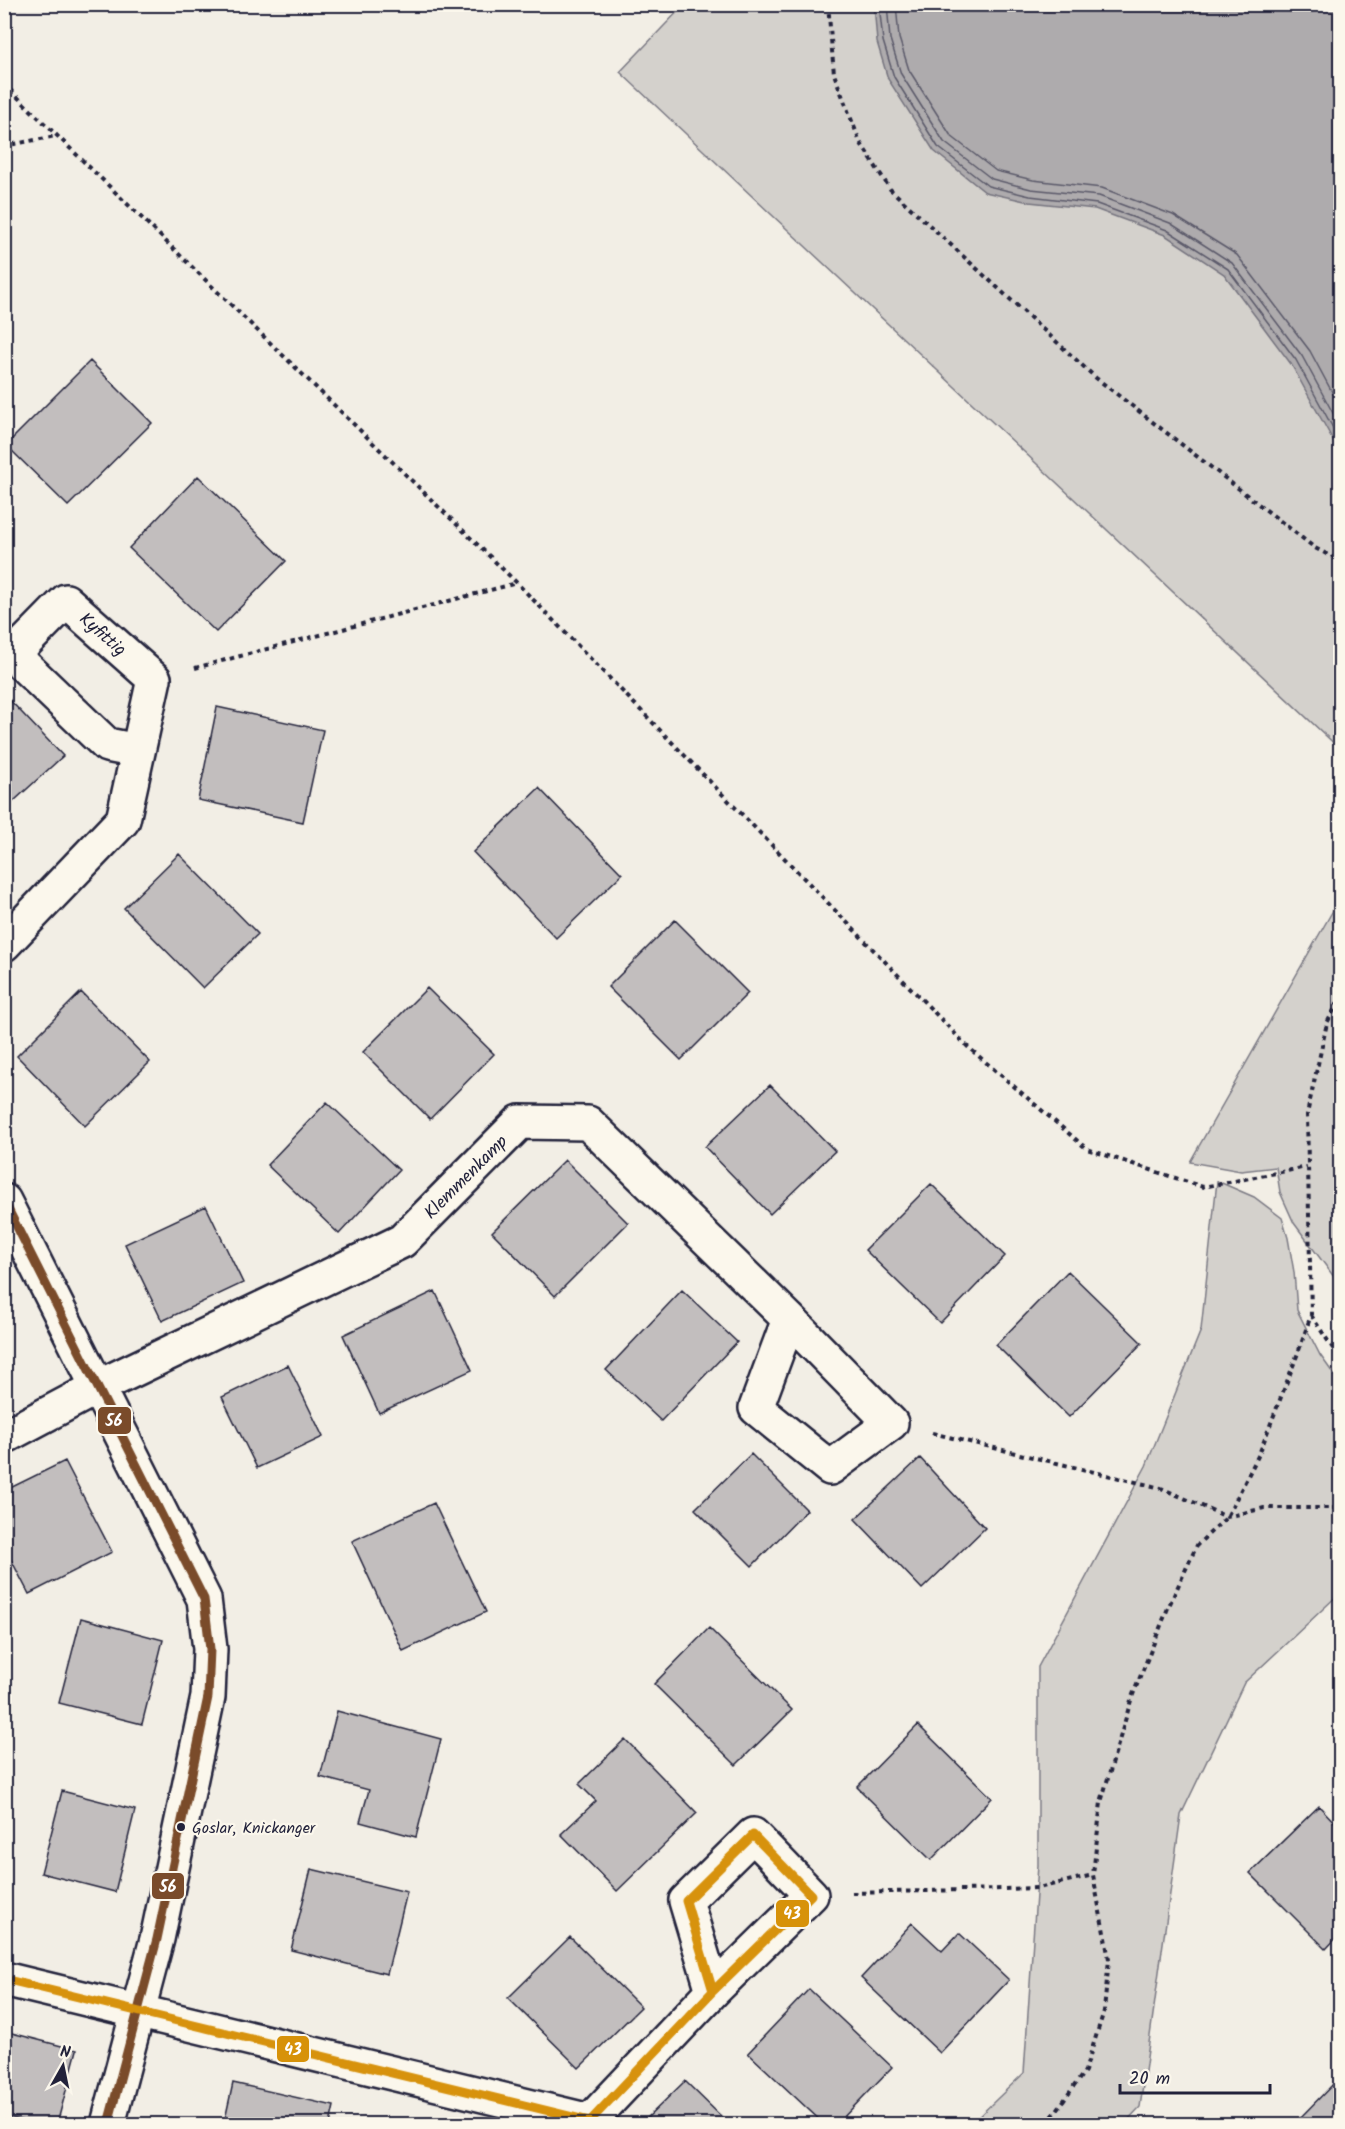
<svg xmlns="http://www.w3.org/2000/svg" width="1345" height="2129" font-family="Kalam,sans-serif">
<rect width="100%" height="100%" fill="#f2eee5"/>
<filter id="ink" filterUnits="userSpaceOnUse"><feTurbulence type="fractalNoise" baseFrequency=".0167" numOctaves="2"/><feDisplacementMap in="SourceGraphic" scale="12" xChannelSelector="R" yChannelSelector="G"/><feConvolveMatrix kernelMatrix="1 2 1 2 8 2 1 2 1" color-interpolation-filters="sRGB"/></filter>
<g filter="url(#ink)">
<!-- green -->
<path fill="#d4d1cc" stroke="#7b7a84" stroke-width="1.5" d="M684,5H1340V749L620,72Z
M1340,898V1285L1294,1223L1280,1192L1276,1167L1241,1171L1190,1162Z
M1217,1181L1254,1197L1282,1218L1288,1238L1294,1272L1297,1310L1320,1355L1340,1383V1593L1244,1683L1181,1815L1140,2107L1124,2124H971L1024,2073L1038,1865V1667L1146,1466L1201,1330Z"/>
<!-- water -->
<path fill="#aeabad" stroke="#76747f" stroke-width="1.5" d="M874,4L1340,5V453L1291,364L1224,274L1165,235L1095,209L1029,202L985,192L934,151L888,79L877,42Z"/>
<g fill="none" stroke-linecap="round" stroke-linejoin="round">
<!-- shore -->
<path stroke="#5a5969" stroke-width="1.5" d="M879,4L883,41L894,77L938,147L988,186L1030,196L1097,204L1167,230L1228,269L1296,360L1340,441
M887,4L890,39L901,74L944,142L992,179L1031,189L1099,196L1170,223L1232,263L1302,356L1340,426
M896,4L899,38L909,70L951,136L996,171L1033,180L1102,188L1173,215L1237,255L1310,351L1340,407"/>
</g>
<!-- building -->
<path fill="#c2bebe" stroke="#22223b" stroke-width="1.5" d="M90,361L152,423L68,506L6,445Z
M198,476L286,561L216,632L129,548Z
M4,694L63,756L4,810Z
M217,707L323,730L303,822L198,800Z
M539,788L622,874L556,938L473,852Z
M179,854L258,934L203,988L124,908Z
M675,920L748,993L681,1060L608,987Z
M427,988L494,1054L430,1119L363,1052Z
M81,992L150,1062L85,1126L17,1056Z
M770,1085L835,1151L770,1214L705,1147Z
M327,1102L399,1170L339,1234L267,1165Z
M565,1160L628,1223L555,1296L492,1232Z
M931,1184L1005,1256L940,1323L865,1250Z
M206,1206L243,1283L162,1321L125,1244Z
M1068,1271L1142,1343L1069,1417L996,1345Z
M682,1290L737,1342L661,1421L606,1370Z
M435,1291L472,1370L379,1413L343,1335Z
M288,1365L323,1437L257,1468L222,1397Z
M751,1454L807,1510L752,1566L695,1509Z
M920,1458L985,1528L922,1589L855,1519Z
M65,1461L112,1552L29,1594L4,1546V1491Z
M434,1503L486,1612L403,1651L352,1541Z
M81,1618L163,1640L142,1724L59,1703Z
M709,1628L792,1710L736,1765L654,1684Z
M337,1711L441,1739L416,1837L360,1822L369,1790L320,1777Z
M918,1725L992,1798L931,1860L857,1787Z
M625,1739L697,1813L617,1891L561,1834L596,1801L579,1784Z
M62,1791L135,1810L115,1892L41,1873Z
M1319,1806L1340,1828V1934L1326,1949L1250,1873Z
M311,1869L407,1892L387,1974L291,1950Z
M912,1923L942,1951L959,1933L1009,1980L940,2053L861,1978Z
M570,1937L641,2007L579,2068L508,1998Z
M809,1989L892,2067L837,2124H824L748,2053Z
M4,2031L77,2050L57,2124H36L4,2116Z
M1340,2077V2124H1297L1295,2123Z
M685,2081L729,2124H641Z
M233,2083L334,2106L330,2124H224Z"/>
<g fill="none" stroke-linecap="round" stroke-linejoin="round">
<!-- minor casing -->
<g stroke="#22223b" stroke-width="38">
<g id="minor">
<path d="M4,944L123,820L154,679L66,601L13,655L107,745L138,751"/>
<path d="M4,1201L204,1599L210,1649L208,1697L157,1939L108,2124"/>
<path id="s1" d="M4,1437L98,1387L402,1241L520,1122L588,1123L789,1319L891,1423L830,1468L756,1408L789,1319"/>
<path d="M4,1979L590,2121L713,1991L811,1895L753,1835L686,1901L713,1991"/>
</g>
</g>
<!-- path -->
<path stroke="#22223b" stroke-width="4" stroke-dasharray="4.5 4.5" stroke-linecap="butt" d="M828,4L834,74L860,142L890,189L1096,378L1315,548L1340,561
M4,84L517,583L968,1047L1087,1149L1203,1187L1307,1167
M4,146L56,136
M195,668L517,583
M1311,1315L1340,1359
M932,1433L1161,1488L1227,1517L1264,1508H1340
M852,1893L1038,1888L1093,1875
M1047,2124L1085,2071L1104,2011L1109,1959L1093,1875L1101,1802L1132,1697L1168,1608L1197,1545L1227,1517L1259,1454L1298,1353L1311,1315L1307,1114L1327,1023L1340,999"/>
<!-- minor -->
<use href="#minor" stroke="#fbf7ec" stroke-width="33"/>
<!-- bus-1 casing -->
<g stroke="#fbf7ec" stroke-width="14">
<path id="bus-1" d="M4,1201L204,1599L210,1649L208,1697L157,1939L108,2124"/>
</g>
<!-- bus-2 casing -->
<g stroke="#fbf7ec" stroke-width="14">
<path id="bus-2" d="M4,1979L590,2121L713,1991L811,1895L753,1835L686,1901L713,1991"/>
</g>
<!-- bus-1 -->
<use href="#bus-1" stroke="#7a4b2a" stroke-width="9"/>
<!-- bus-2 -->
<use href="#bus-2" stroke="#d79209" stroke-width="9"/>
</g>
</g>
<!-- markers -->
<circle fill="#22223b" stroke="#fbf7ec" stroke-width="2" cx="181" cy="1827" r="5"/>
<g text-anchor="middle" stroke-width="4.5" stroke-linejoin="round" paint-order="stroke">
<!-- bus labels -->
<g font-size="16" fill="#22223b" stroke="#fbf7ec" text-anchor="start">
<text x="192" y="1833">Goslar, Knickanger</text>
</g>
<!-- street labels -->
<g font-size="18" fill="#22223b" stroke="#fbf7ec">
<text transform="translate(103 634) rotate(41)" y="6">Kyfittig</text>
<text dy="6" stroke="none"><textPath href="#s1" startOffset="534">Klemmenkamp</textPath></text>
</g>
</g>
<g stroke="#fbf7ec" stroke-width="2">
<rect x="97" y="1406" width="35" height="29" rx="6" fill="#7a4b2a"/>
<rect x="151" y="1872" width="34" height="28" rx="6" fill="#7a4b2a"/>
<rect x="775" y="1899" width="35" height="29" rx="6" fill="#d79209"/>
<rect x="276" y="2035" width="34" height="28" rx="6" fill="#d79209"/>
</g>
<g font-size="16" text-anchor="middle" font-weight="bold" fill="#fff">
<text x="114" y="1426">56</text>
<text x="168" y="1892">56</text>
<text x="792" y="1919">43</text>
<text x="293" y="2055">43</text>
</g>
<!-- margin -->
<rect width="1345" height="2129" fill="none" stroke="#fbf7ec" stroke-width="24"/>
<rect x="12" y="12" width="1321" height="2105" fill="none" stroke="#22223b" stroke-width="2" filter="url(#ink)"/>
<!-- north arrow -->
<g transform="translate(63 2066) rotate(9)" stroke="#fbf7ec" stroke-width="4.5" paint-order="stroke">
<path d="M0-4.5L10 22L0 15L-10 22Z" fill="#22223b"/>
<text y="-9" font-size="16" font-weight="bold" text-anchor="middle" fill="#22223b">N</text>
</g>
<!-- scale -->
<path d="M1120 2084v9h150v-9" fill="none" stroke="#22223b" stroke-width="3"/>
<text x="1129" y="2084" font-size="18" fill="#22223b" stroke="#fbf7ec" stroke-width="4.5" paint-order="stroke">20 m</text>
</svg>
